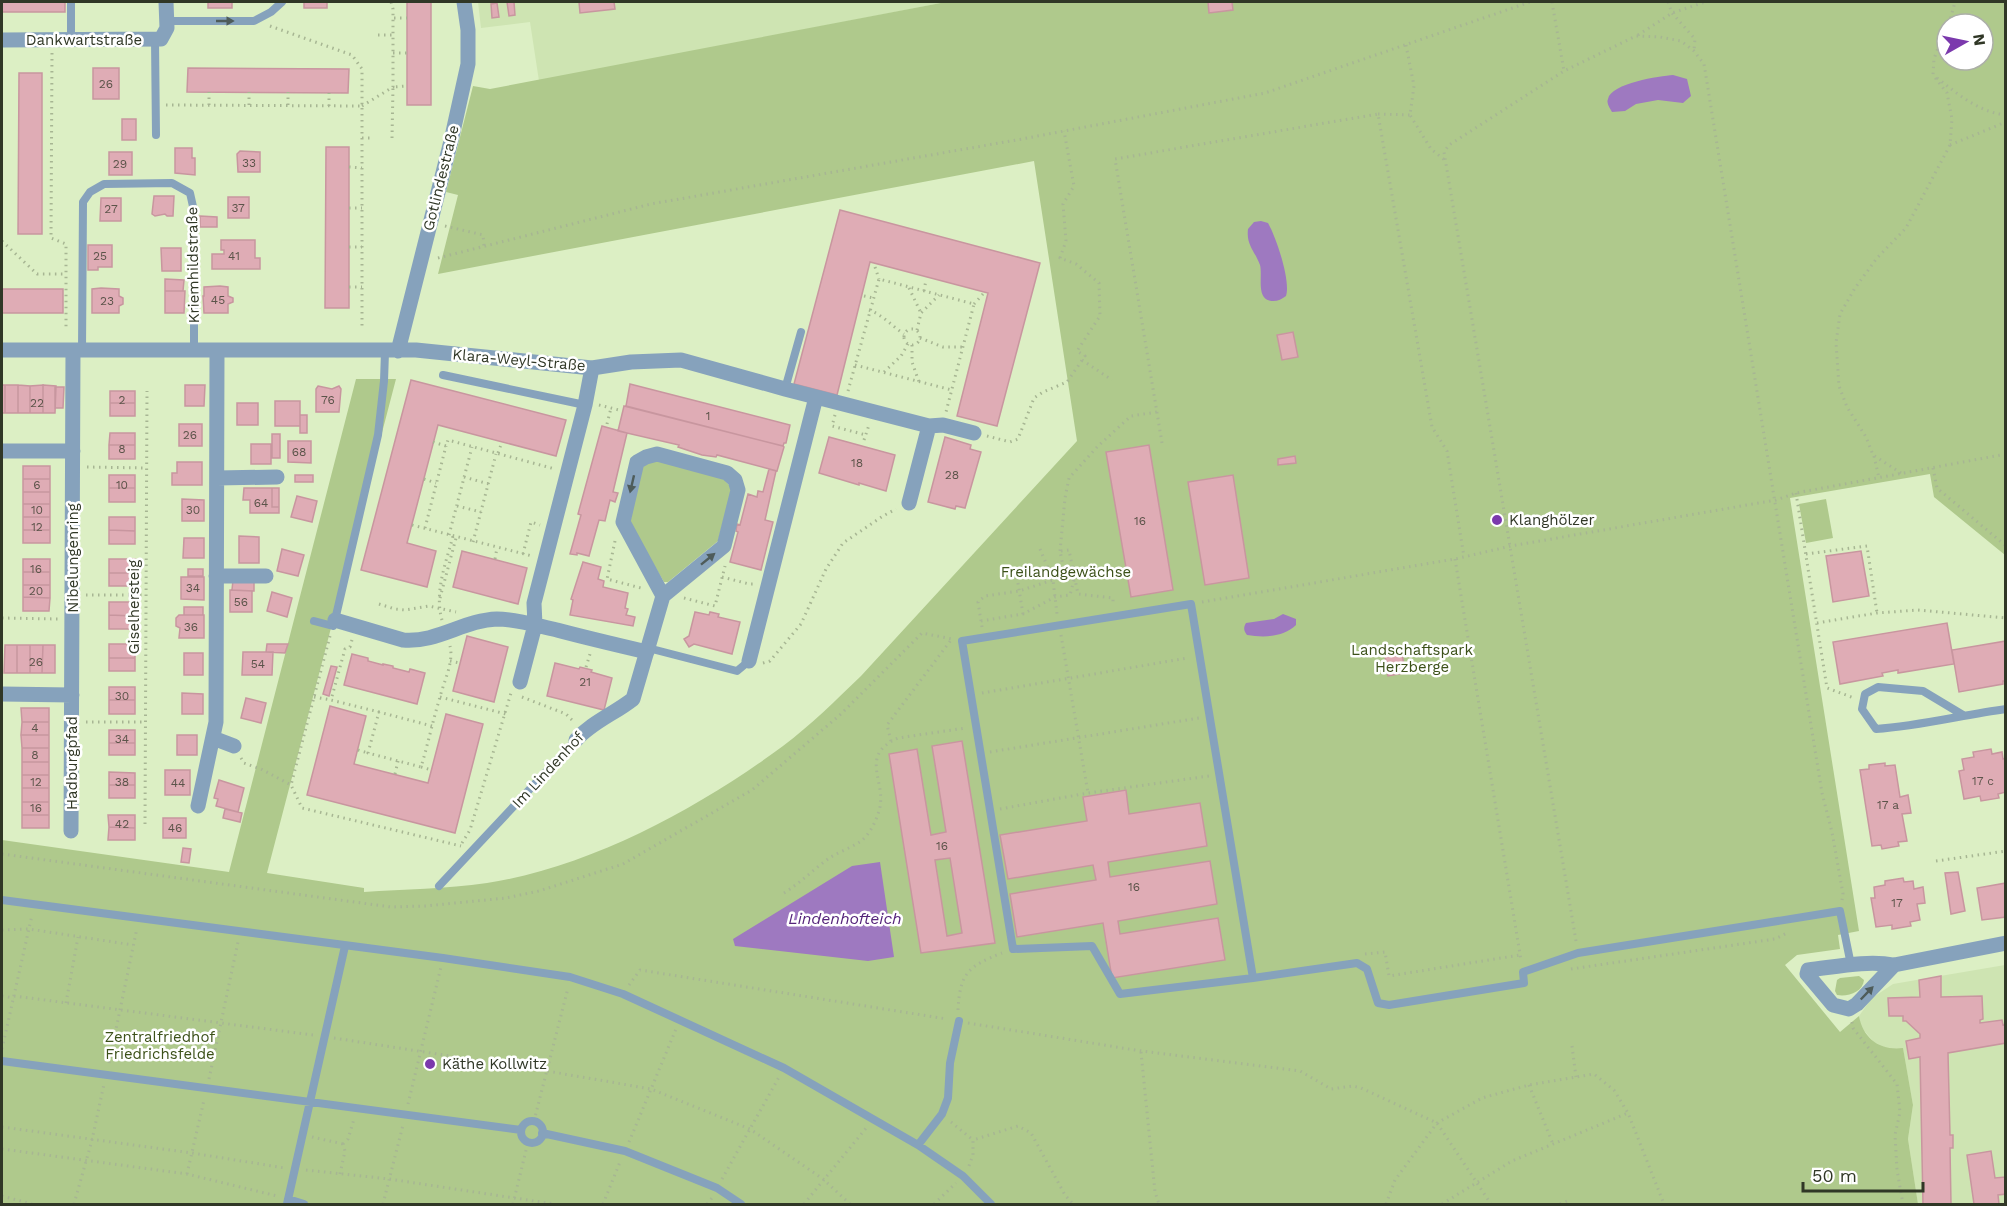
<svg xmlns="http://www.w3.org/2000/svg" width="2007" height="1206" font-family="'Work Sans',sans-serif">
<rect width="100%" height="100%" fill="#dcefc4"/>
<!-- built -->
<path fill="#cee4b2" d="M478,2H946L539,81L530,22L481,28Z
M2005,965V1204H1918L1908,1139L1913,1105L1903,1049L1890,1050L1874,1042L1861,1027L1859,1016L1872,998L1893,984Z"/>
<!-- green -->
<path fill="#afc98c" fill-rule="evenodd" d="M946,2H2005V555L1934,497L1930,474L1790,498L1859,931L1838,935L1840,949L1797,955L1785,965L1840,1032L1859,1016C1863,1039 1881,1051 1903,1048L1913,1105L1908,1139L1918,1204H2V840L229,872L356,379H396L267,873L364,888V892C404,889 446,889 487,883C591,867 699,808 783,746C811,725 836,700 861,676L1077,441L1034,161L438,274L458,195L446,192L473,86L490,89ZM1947,24H1983V60H1947Z
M652,459L721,476L730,486L731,491L718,541L668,582H664L630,524L640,469Z
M1826,499L1833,538L1806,543L1799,504Z
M1859,976L1864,980C1863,992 1848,997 1837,995L1835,991L1837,980L1840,978Z"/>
<!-- water -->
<path fill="#9e79c0" d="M1673,75L1687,79L1691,96L1683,103L1658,100L1636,104L1625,111L1612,112C1610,108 1606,103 1608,99C1611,83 1660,76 1673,75Z
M1261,221L1268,223C1276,237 1291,281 1286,296C1282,299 1278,301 1273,301C1255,301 1263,276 1260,265C1255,251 1246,245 1248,229L1254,222Z
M1283,614L1296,619V625C1283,637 1265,638 1247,635C1244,631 1243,628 1246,623L1274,619Z
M880,862L894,957L868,961L735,946L733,939L852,866Z"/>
<!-- building -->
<path fill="#dfacb5" stroke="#c8969f" stroke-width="1.5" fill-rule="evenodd" d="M2,2H65V12H2Z
M208,2H232V8H208Z
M304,2H327V8H304Z
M407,2H431V105H407Z
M507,2H514L515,15L509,16Z
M579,2H614L615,9L580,13Z
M1208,2H1232L1233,10L1209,13Z
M497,3L499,17L492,18L491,4Z
M93,68H119V99H93Z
M188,68L349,69L348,93L187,92Z
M19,73H42V234H18Z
M122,119H136V140H122Z
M326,147H349V308H325Z
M175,148H192V158H195V175L175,173Z
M240,151L260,152V172H238L237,154Z
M109,152H132V175H109Z
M154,196H174L173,216H167L165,214L155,216L152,214Z
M228,197H249V218H228Z
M101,198H121V221H100Z
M840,210L1040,263L997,426L957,416L988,293L870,262L837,395L794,384Z
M200,216L217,217V227H200Z
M221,240H255V258H260V269H212V254H224V250H221Z
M88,245H112V267H98V270H88Z
M161,248H181V271H162Z
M165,279L184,280L183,291H165Z
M220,286L228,287V296L233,298V302L228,304V313H204L203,296H204V287Z
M101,288L119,289V296L123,298V304L119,306V313H92V289Z
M2,289H63V313H2Z
M165,291H185L184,313H165Z
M1293,332L1298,357L1282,360L1277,335Z
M411,380L566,420L556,456L438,425L407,543L436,551L427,587L361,570Z
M630,384L790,425L786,443H784L783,446L626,406Z
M2,385H5V413H2Z
M5,385H18V413H5Z
M18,385L30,386V413H18Z
M43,385V413H30V386Z
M43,385L56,386L55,413H43Z
M185,385H205L204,406H185Z
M318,386L332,389L339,386L341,389L339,412H316V389Z
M55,387H64L63,408H55Z
M110,391H135V403H110Z
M275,401H300V426H275Z
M110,403H135V416H110Z
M237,403H258V425H237Z
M624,406L783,446L784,447L777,471L717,455L716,457L702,455L678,447L679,445L618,431Z
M300,415H307V433H300Z
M179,424H202V446H179Z
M602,426L627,433L613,492L618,493L615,502L610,500L605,521L599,520L589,556L577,553V555L570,554L581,515L578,514Z
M110,433H135V445H109Z
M272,434H280V458H272Z
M829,437L895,455L886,491L859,483V485L819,473Z
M945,437L971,445L970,449L981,452L965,508L956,506L955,509L928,502Z
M288,441H311V463L288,462Z
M251,444H271V464H251Z
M109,445H135V459H109Z
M1149,445L1173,590L1131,597L1106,452Z
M1295,456L1296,463L1278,465V459Z
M177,462H202V485H172V473H177Z
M23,466H50V479H23Z
M769,469L776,471L765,520L773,522L761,570L730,562L738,532L736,531L737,524L740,525L748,494L757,497L758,491L763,492Z
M109,475H135V488H109Z
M295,475H313V482H295Z
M1233,475L1249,578L1205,585L1188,482Z
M23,479H50V492H23Z
M109,488H135V502H109Z
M244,488H272V507H279V513H250V500H243Z
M272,488H279V507H272Z
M23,492H50V504H23Z
M297,496L317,501L312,522L291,517Z
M182,499L204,500V521H182Z
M23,504H50V517H23Z
M23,517H50V530H23Z
M109,517H135V531L109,530Z
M23,530H50V543H23Z
M109,530L135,531V544H109Z
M239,536L259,537V563H239Z
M184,538H204V558H183Z
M282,549L304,555L298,576L277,571Z
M462,551L527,568L518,604L453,587Z
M1861,551L1869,596L1833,602L1826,556Z
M23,559H50V572H23Z
M109,559H135V573H109Z
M583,562L601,567L598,579L604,581L603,587L628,593L625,608L628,609L626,615L635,617L633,626L570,615L573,600L571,599Z
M188,569H203V576H188Z
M23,572H50V585H23Z
M109,573H135V586H109Z
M181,577H204V600L181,599Z
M233,580H254V591L232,590Z
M23,585H50V598L23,597Z
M230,590L252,591V612H230Z
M272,592L292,598L287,617L267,611Z
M23,597L50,598L49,611H23Z
M109,602H135V616L109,615Z
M184,607H203V615H184Z
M695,612L709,615L710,612L719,614L718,617L740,622L732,654L694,644L689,647L684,639L689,636Z
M109,615L135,616V629H109Z
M179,615H204V638H179L180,628L176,626V618Z
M1947,623L1954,664L1898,673V670L1882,673L1883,676L1840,684L1833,642Z
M467,636L508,647L494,702L453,691Z
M2006,641V681H2003V684L1959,692L1952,650Z
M109,644H135V658H109Z
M267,644H288L285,653L266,652Z
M5,645H17V673H4Z
M17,645H30V673H17Z
M30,645H43L42,673H30Z
M43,645H55V673H42Z
M1401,646L1405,673L1388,676L1384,649Z
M243,652H273L272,675H242Z
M184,653H203V675H184Z
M352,654L368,658V661L383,665V664L393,666V668L409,672L410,669L425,673L417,704L344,685Z
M109,658H135V671H109Z
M555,663L579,669L580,667L592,670L591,672L612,678L604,710L547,696Z
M331,666L337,667L329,696L323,694Z
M109,687H135V700H109Z
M182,693L203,694V714H182Z
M246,698L266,703L261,723L241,718Z
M109,700H135V714H109Z
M330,706L366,716L354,764L428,783L446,714L483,724L455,833L307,795Z
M21,708H49V722H22Z
M22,722H49V735H21Z
M109,730H135V743H109Z
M21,735H49V748H22Z
M177,735H197V755H177Z
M962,741L995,943L921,953L889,754L917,749L931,835L946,832L932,746ZM950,858L962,933L947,936L935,860Z
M109,743H135V755H109Z
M22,748H49V762H22Z
M1991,749L1992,754L2002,752L2003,759L2006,758V792L1998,794L1999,798L1981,801L1980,796L1964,799L1959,771L1964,770L1962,759L1974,757L1973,752Z
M22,762H49V775H22Z
M1885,763V766L1895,765L1900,797L1908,795L1911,813L1902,814L1907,841L1898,842L1899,846L1882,849L1881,845L1872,846L1860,770L1869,769V765Z
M165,770H190V795H165Z
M109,772L135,773V785H109Z
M22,775H49V788H22Z
M219,780L244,788L238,812L216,806L218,799L214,798Z
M109,785H135V798H109Z
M22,788H49V802H22Z
M1126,790L1129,814L1200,803L1207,846L1108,862L1110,877L1210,861L1217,904L1118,921L1120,934L1218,918L1225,960L1112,978L1103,923L1017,937L1010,894L1096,880L1093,865L1008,879L1000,835L1087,821L1083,797Z
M22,802H49V815H22Z
M225,809L242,813L240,822L223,818Z
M22,815H49V828H22Z
M108,815H135V828L109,827Z
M163,818H186V838H163Z
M109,827L135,828V840H108Z
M183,848L191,849L189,863L181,862Z
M1958,872L1965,911L1951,914L1945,873Z
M1903,878L1904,882L1913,881L1914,889L1923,887L1925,903L1917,904L1920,920L1910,922L1911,926L1892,929V925L1876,927L1871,898H1875L1874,887L1885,885V881Z
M2006,883V917L1982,920L1977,888Z
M1941,976V997L1982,996L1983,1019L1980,1020V1023L2002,1020L2003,1025L2006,1024V1043L1948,1053L1950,1135H1953V1148H1950L1951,1204H1923L1920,1057L1909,1059L1906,1041L1920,1038V1034L1906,1021H1903V1016H1889L1888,998L1920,997L1919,980Z
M1991,1151L1995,1178L2005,1177L2006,1194L1998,1195L1999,1204H1974L1967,1155Z"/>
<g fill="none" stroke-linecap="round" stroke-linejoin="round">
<!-- path -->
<path stroke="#a7b693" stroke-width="3" stroke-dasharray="1.5 4.5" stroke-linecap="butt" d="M1552,2L1564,71
M1668,2L1672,13L1695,39L1694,50
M394,18H407
M1949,24L1955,2
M270,26L352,55L362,69V106
M378,35H393
M1638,35L1672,13L1705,2
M1406,45L1414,86L1410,115L1431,149L1446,161
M52,53L51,238L66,244V328
M393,53H407
M1937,78C1958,94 1978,112 2006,115
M166,105L362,106V330
M209,105V92
M249,105V92
M288,105V92
M329,106V93
M362,106L393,87V9L391,2
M1378,114L1410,115
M362,138H372
M392,138L393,87L407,86
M1950,145L2006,122
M349,167L362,168
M349,208H362
M445,226L483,235L484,246
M2,241L37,274H66
M349,247H362
M438,258L651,204L1022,139L1265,93L1530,2
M875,267L879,279
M349,287H362
M909,288L921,313
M924,291L926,280
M864,296L873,298
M974,304L983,294
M869,310C883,315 892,326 904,334
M904 337a8 8 0 1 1 16 0a8 8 0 1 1-16 0Z
M917,330L921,313L939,295
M920,338L943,347H963
M912,345V362L919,382
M1082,360L1112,380
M855,365L952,390
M884,372L901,356L908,344
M848,391L879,279L974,304L946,412
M599,405L619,410
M835,415L832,426L866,435
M607,424L611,408
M987,436L1010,442L1018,439L1034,398L1043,392L1067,382L1085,356L1077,351L1100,316L1099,283L1076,264L1060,258L1066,241L1063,204L1074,186L1064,131
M864,440L869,425
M433,442L446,446L448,440L555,469
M1162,443L1115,159L1378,114L1432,427L1447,451L1464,557
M498,453L502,442
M1874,456L1879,478
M87,467L146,468
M1933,468L1937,488L2006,546
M1901,473L1873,455L1866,437L1847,407L1839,386L1836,343L1840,314L1855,288L1877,258L1906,228L1950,145L1952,119L1947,93L1933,75L1934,59L1940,42L1947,31
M464,477L489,484
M424,479L436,483
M1796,493L1827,688L1854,698
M457,506L481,512
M412,525L532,556
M425,528L446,446
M449,535L472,447
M615,541L607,579L641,588
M473,542L496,454
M1040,549L1053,580L1057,614
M1060,551L1065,498L1069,478L1098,446L1131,416L1157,412
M523,554L531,522L540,525
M1806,554L1867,546L1877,613
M495,559L497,548
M1455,559L1521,960
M722,577L749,584H753
M1017,577L1023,614
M1074,579L1065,576L1060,551L1069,550L1078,594L1113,598V605
M86,595H146
M440,598L456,538
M684,598L715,606L725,566
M1202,602L1455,559L1511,546L1776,500L1796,493L2006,454
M379,604L395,609L405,610L429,606L456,612
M2,618L58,619
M442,620C434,592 446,563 453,536
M981,621L1023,614L1055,597L1070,595L1074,580
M1817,623L1877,613L1918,610L2006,618
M982,627L978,602L985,596L1019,591L1065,576
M1061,635L1088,793
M330,636L291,785L302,808L461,846
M352,640L350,647L345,649L331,700L379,712
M450,661L460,663
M763,663L770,661L801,624L826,569L843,543L883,516L896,509
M586,667L590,654
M982,693L1188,658
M314,697L331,700
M440,697L506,714
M522,697L566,714L575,723
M86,722H145
M432,726L379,712L368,753L421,767C428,744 433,720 440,697C444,681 454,662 450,646
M891,741L887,725L951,640
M358,750L368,753
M990,752L1199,718
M241,758L244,763L261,769L291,785
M421,767L432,770
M395,774L398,761
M1000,809L1088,793L1209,776
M145,824L147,391
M462,843L470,830L511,693
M2,854L391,907L425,906L506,898L539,891L623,864L752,790L841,714L922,633L952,639
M1936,861L2006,851
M784,893C800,883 813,870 828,859C838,852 851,848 861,841C869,835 875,823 878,814C890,783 856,757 898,738L966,728
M2,930L29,929L133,945
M1576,941L1444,152L1449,145L1564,71L1636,36L1660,37L1681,41L1694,51L1704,64L1822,793L1832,832L1843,894L1842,900
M1365,954L1385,952L1389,976L1520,955
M1571,969L1775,939L1789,932
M629,985L640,970L947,1019
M2,996L14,998
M14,996L313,1035
M66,1003L78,937
M958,1010C960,972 969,966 1002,953
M1852,1022L1853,1028L1897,1084L1900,1112L1895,1135L1897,1170L1903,1204
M968,1023L1141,1051L1300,1071L1331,1089L1353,1086L1361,1088L1437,1123L1491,1204
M334,1038L547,1071L651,1089L750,1129L823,1179L850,1204
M1572,1046L1576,1077
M2,1049L32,915
M1141,1052L1155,1192L1159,1204
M109,1063L137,928
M209,1079L238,942
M1529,1085L1553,1144
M408,1104L441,967
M534,1121L568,988
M951,1122L973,1140
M2,1127L192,1153L285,1168
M312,1137L343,1144
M629,1142L676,1029
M343,1144L348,1139L354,1119
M2,1149L187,1174L277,1196
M969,1166L973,1155V1140L1018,1126L1031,1133L1065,1195L1073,1204
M306,1170L389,1179L554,1204
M187,1174L204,1100
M340,1174L345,1151L343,1144
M722,1179L779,1077
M2,1196L32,1204
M74,1204L92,1140L104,1084
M383,1204L403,1125
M513,1204L528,1142
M603,1204L620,1162
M707,1204L712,1198
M804,1204L867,1127
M934,1204L956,1183
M1386,1204L1395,1180L1437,1123L1482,1098L1529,1085L1594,1074L1614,1090L1628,1113L1664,1204
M1442,1204L1512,1161L1628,1113
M1560,1204L1567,1201"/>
<!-- lane -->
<path stroke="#86a2bc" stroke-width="8" d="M166,21H254L271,12L282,2
M71,40V2
M155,40L156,135
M82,351L83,202L90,192L104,184L172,183L190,193L194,211V351
M443,375L585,405
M785,389L801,332
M335,620L378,435L384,381L385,352
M314,621L333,626
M648,648L737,671L749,661
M1963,715L1923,691L1878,687L1865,694L1862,709L1876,729C1920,726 1962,715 2006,709
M439,886L576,740
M2,900L443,958L570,977L623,994L784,1068L918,1145L963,1176L991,1204
M1253,978L1191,604L962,641L1013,949L1092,946L1120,994L1253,978L1357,963L1367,969L1378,1003L1389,1005L1524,983L1523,972L1578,953L1840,911L1851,965
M2,1061L521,1130
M521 1132a11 11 0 1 1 22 0a11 11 0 1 1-22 0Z
M542,1133L625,1151L717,1188L741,1204
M918,1145L942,1114L948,1098L950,1063L959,1021
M288,1199L304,1204
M287,1204L345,946"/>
<!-- street -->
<path stroke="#86a2bc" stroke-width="15" d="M2,40L161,39L167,28L166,2
M2,350H416L592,368L631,362L681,360L785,389L929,426L943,425L974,433
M398,351L451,141L468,64V30L464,2
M2,451H73
M217,478L277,477
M909,503L929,426
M216,576H266
M335,620L403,640C437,643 464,620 497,619C517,619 538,626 557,630C587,638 617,645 647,652
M749,661L816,397
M520,682L535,625L534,603L585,405L592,368
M2,694L72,695
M213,738L234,746
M576,740C592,722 614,714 633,699L663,596L724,546L738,490L735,480L727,473L657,454L646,457L637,462L623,522L663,596
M198,806L216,722L217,351
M71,831L73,350
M1894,965L1857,1004L1849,1009L1833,1005L1807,974L1808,970C1835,967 1867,960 1894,965L2006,943"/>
</g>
<!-- one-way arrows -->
<defs><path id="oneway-solid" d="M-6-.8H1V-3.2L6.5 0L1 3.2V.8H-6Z" transform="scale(1.5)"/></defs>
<g fill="#4e5c5a">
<use href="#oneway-solid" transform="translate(225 21)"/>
<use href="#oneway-solid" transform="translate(632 484) rotate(103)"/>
<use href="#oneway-solid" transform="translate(708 559) rotate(-39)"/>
<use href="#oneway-solid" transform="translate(1867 993) rotate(-46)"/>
</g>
<!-- markers -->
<g fill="#7b39ad" stroke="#fff" stroke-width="2">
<circle cx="1497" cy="520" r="6"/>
<circle cx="430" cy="1064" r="6"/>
</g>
<g text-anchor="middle" stroke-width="5" stroke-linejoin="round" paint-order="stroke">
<!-- number labels -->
<g font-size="12" fill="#5c544a">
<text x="106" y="88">26</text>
<text x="249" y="167">33</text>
<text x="120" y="168">29</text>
<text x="238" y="212">37</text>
<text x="111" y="213">27</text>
<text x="100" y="260">25</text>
<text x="234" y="260">41</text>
<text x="218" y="304">45</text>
<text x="107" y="305">23</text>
<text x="122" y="404">2</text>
<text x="328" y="404">76</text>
<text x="37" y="407">22</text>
<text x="708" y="420">1</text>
<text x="190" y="439">26</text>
<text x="122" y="453">8</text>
<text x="299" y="456">68</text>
<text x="857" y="467">18</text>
<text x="952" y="479">28</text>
<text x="37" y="489">6</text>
<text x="122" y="489">10</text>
<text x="261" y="507">64</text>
<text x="37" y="514">10</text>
<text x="193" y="514">30</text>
<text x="1140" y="525">16</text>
<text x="37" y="531">12</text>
<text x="36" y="573">16</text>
<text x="193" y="592">34</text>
<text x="36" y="595">20</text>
<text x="241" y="606">56</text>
<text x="191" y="631">36</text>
<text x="36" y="666">26</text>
<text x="258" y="668">54</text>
<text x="585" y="686">21</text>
<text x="122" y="700">30</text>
<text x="35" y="732">4</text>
<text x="122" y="743">34</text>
<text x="35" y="759">8</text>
<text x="1983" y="785">17 c</text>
<text x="36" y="786">12</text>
<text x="122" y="786">38</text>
<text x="178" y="787">44</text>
<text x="1888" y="809">17 a</text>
<text x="36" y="812">16</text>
<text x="122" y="828">42</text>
<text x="175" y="832">46</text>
<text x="942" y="850">16</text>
<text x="1134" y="891">16</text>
<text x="1897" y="907">17</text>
</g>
<!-- street labels -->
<g font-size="15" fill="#303726" stroke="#fff">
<text x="84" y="45">Dankwartstraße</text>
<text transform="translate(441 178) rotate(-76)" y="5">Gotlindestraße</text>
<text transform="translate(193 265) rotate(-91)" y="5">Kriemhildstraße</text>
<text transform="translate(519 360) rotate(5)" y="5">Klara-Weyl-Straße</text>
<text transform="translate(73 558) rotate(-90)" y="5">Nibelungenring</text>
<text transform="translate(134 607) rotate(-90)" y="5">Giselhersteig</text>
<text transform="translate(72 763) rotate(-90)" y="5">Hadburgpfad</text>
<text transform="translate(548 770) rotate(-47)" y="5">Im Lindenhof</text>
</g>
<!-- poi labels -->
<g font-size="15" fill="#303726" stroke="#fff" text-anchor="start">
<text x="1509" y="525">Klanghölzer</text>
<text x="442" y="1069">Käthe Kollwitz</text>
</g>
<!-- park labels -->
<g font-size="15" fill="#3c5119" stroke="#fff">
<text x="1066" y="577">Freilandgewächse</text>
<text x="1412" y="655">Landschaftspark<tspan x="1412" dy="17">Herzberge</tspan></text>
<text x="160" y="1042">Zentralfriedhof<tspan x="160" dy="17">Friedrichsfelde</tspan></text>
</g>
<!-- water labels -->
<g font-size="16" font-style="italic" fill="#55247a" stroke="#fff">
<text x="845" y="924">Lindenhofteich</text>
</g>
</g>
<!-- border -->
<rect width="2007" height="1206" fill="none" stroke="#303726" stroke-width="6"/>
<!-- north arrow -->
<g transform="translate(1965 42) rotate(81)"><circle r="28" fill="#ffffff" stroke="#acafa8" stroke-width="1.5"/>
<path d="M0-4.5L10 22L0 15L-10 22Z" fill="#7b39ad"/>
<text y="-9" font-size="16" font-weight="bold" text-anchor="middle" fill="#303726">N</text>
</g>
<!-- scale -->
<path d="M1803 1182v9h120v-9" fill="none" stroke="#303726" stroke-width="3"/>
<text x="1812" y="1182" font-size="18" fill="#303726" stroke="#ffffff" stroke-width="4.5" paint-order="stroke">50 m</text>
</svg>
